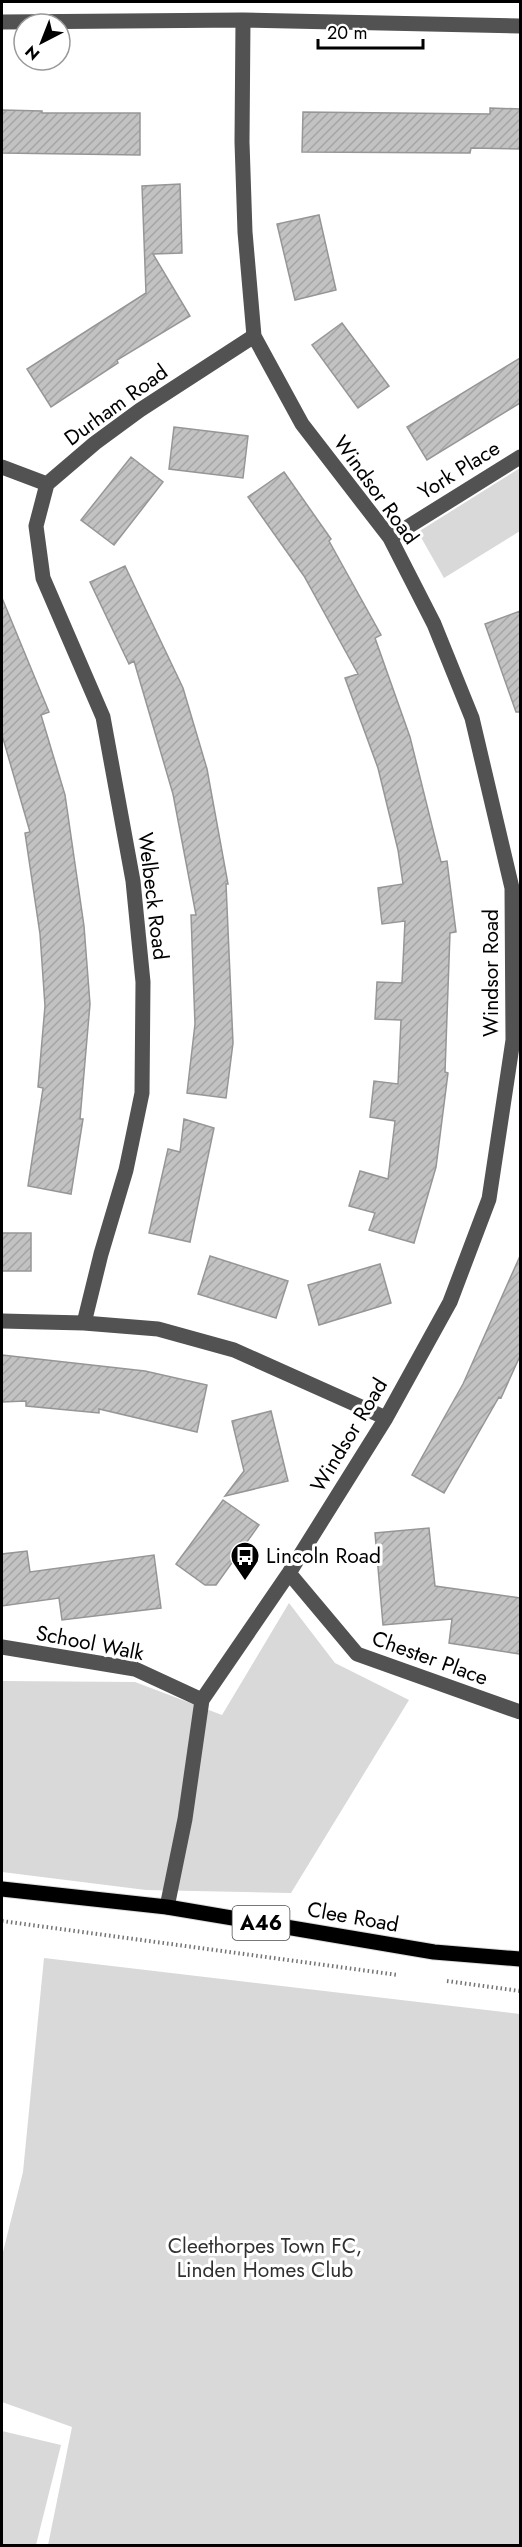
<svg xmlns="http://www.w3.org/2000/svg" width="522" height="2547" font-family="Jost,sans-serif">
<defs>
<pattern id="building-hatch" width="6" height="6" patternUnits="userSpaceOnUse" patternTransform="scale(1.5)"><rect width="6" height="6" fill="#c2c2c2"/><path d="M-1 1l2-2M0 6l6-6M5 7l2-2" fill="none" stroke="#a5a5a5"/></pattern>
</defs>
<rect width="100%" height="100%" fill="#fff"/>
<!-- green -->
<path fill="#d9d9d9" d="M520,468V531L444,578L418,532Z
M289,1603L335,1663L409,1700L291,1893L146,1890L2,1872V1681L135,1682L222,1715Z
M44,1958L520,2014V2545H48L72,2427L2,2402V2256L23,2172Z
M2,2431L61,2445L36,2545H2Z"/>
<!-- building -->
<path fill="url(#building-hatch)" stroke="#969696" stroke-width="1.5" d="M490,108L520,109V149L471,148L470,153L302,152L303,112L490,114Z
M2,110L42,111V113H140V155L2,153Z
M180,184L182,253L153,254L190,316L117,360L118,363L51,407L27,369L146,293L142,186Z
M319,215L336,290L295,300L277,224Z
M342,323L389,386L358,408L312,345Z
M520,358V403L427,460L407,427Z
M174,427L248,436L243,478L169,469Z
M131,457L163,482L114,545L81,520Z
M284,472L331,539L329,541L381,635L375,638L410,737L441,862L447,861L456,932L450,933L445,1072L448,1073L436,1167L414,1243L369,1230L375,1213L349,1206L360,1171L388,1179L395,1121L370,1117L374,1081L398,1084L401,1020L375,1019L377,982L402,983L405,921L382,924L378,888L403,884L398,850L378,768L345,678L358,674L304,576L248,497Z
M125,566L183,688L207,769L228,884H226L233,1043L226,1098L187,1093L195,1024L191,915H196L173,794L134,661L129,664L90,582Z
M2,598L49,712L41,715L65,795L84,926L90,1004L80,1119H83L71,1194L28,1186L43,1088L38,1087L45,1006L40,934L25,833L30,832L2,735Z
M520,611V712H516L485,624Z
M184,1119L214,1128L190,1242L149,1233L168,1149L180,1152Z
M2,1233H31V1271H2Z
M210,1256L288,1281L276,1318L198,1294Z
M520,1256V1356L501,1398L499,1397L444,1493L412,1475L463,1384Z
M380,1264L391,1303L319,1325L308,1285Z
M2,1355L145,1371L207,1385L197,1432L99,1409V1413L26,1406V1401L2,1402Z
M271,1411L288,1481L225,1496L244,1471L232,1421Z
M223,1500L259,1525L216,1585H205L176,1564Z
M429,1528L435,1586L520,1598V1654L449,1643L452,1619L383,1625L375,1533Z
M27,1551L30,1572L154,1555L161,1608L62,1620L59,1598L2,1606V1554Z"/>
<g fill="none" stroke-linecap="round" stroke-linejoin="round">
<!-- major casing -->
<g stroke="#dbdbdb" stroke-width="17">
<path id="major" d="M2,1889L167,1907L434,1952L520,1959"/>
</g>
<!-- path -->
<path stroke="#747474" stroke-width="4" stroke-dasharray="1.5 3" stroke-linecap="butt" d="M2,1921L398,1975
M447,1981L520,1991"/>
<!-- minor -->
<path stroke="#525252" stroke-width="15" d="M2,22L243,20L520,26
M2,467L47,484L95,443L140,410L254,336
M47,484L36,526L43,578L103,717L133,881L143,982L142,1093L126,1170L101,1254L84,1323
M390,538L520,457
M2,1321L84,1323L158,1329L234,1350L386,1418
M289,1573L357,1654L520,1712
M2,1647L135,1669L202,1700
M167,1907L185,1819L202,1700L289,1573L386,1418L450,1302L489,1199L513,1040L512,888L472,718L434,624L390,538L302,424L254,336L245,232L242,142L243,20"/>
<!-- major -->
<use href="#major" stroke="#000" stroke-width="15"/>
</g>
<!-- icons -->
<defs>
<g id="bus-pin" transform="scale(1.5)"><path d="M0 17L-7.5 6A9.5 9.5 0 1 1 7.5 6Z" fill="#000" stroke="#fff"/><path d="M-5-6H5V4H4V6H2V4H-2V6H-4V4H-5ZM-3.5-4V0h7V-4ZM-3.5 1.2v1.5H-2V1.2ZM2 1.2v1.5H3.5V1.2Z" fill="#fff"/></g>
</defs>
<g fill-rule="evenodd">
<use href="#bus-pin" x="245" y="1556"/>
</g>
<g text-anchor="middle" stroke-width="6" stroke-linejoin="round" paint-order="stroke">
<!-- shield labels -->
<rect fill="#fff" stroke="#4c4c4c" stroke-width="1.5" x="232.5" y="1906" width="57" height="34" rx="4.5"/>
<g font-size="20" font-weight="bold" fill="#000">
<text x="261" y="1930">A46</text>
</g>
<!-- street labels -->
<g font-size="21" fill="#000" stroke="#fff">
<text transform="translate(116 405) rotate(-36)" y="7">Durham Road</text>
<text transform="translate(459 470) rotate(-32)" y="7">York Place</text>
<text transform="translate(376 490) rotate(54)" y="7">Windsor Road</text>
<text transform="translate(153 896) rotate(83)" y="7">Welbeck Road</text>
<text transform="translate(491 973) rotate(-90)" y="7">Windsor Road</text>
<text transform="translate(349 1435) rotate(-59)" y="7">Windsor Road</text>
<text transform="translate(90 1643) rotate(11)" y="7">School Walk</text>
<text transform="translate(430 1658) rotate(20)" y="7">Chester Place</text>
<text transform="translate(353 1917) rotate(10)" y="7">Clee Road</text>
</g>
<!-- poi labels -->
<g font-size="21" fill="#000" stroke="#fff" text-anchor="start">
<text x="266" y="1563">Lincoln Road</text>
</g>
<!-- park labels -->
<g font-size="21" fill="#303030" stroke="#fff">
<text x="265" y="2253">Cleethorpes Town FC,<tspan x="265" dy="24">Linden Homes Club</tspan></text>
</g>
</g>
<!-- border -->
<rect width="522" height="2547" fill="none" stroke="#000000" stroke-width="6"/>
<!-- north arrow -->
<g transform="translate(42 42) rotate(222)"><circle r="28" fill="#ffffff" stroke="#999999" stroke-width="1.5"/>
<path d="M0-4.5L10 22L0 15L-10 22Z" fill="#000000"/>
<text y="-9" font-size="16" font-weight="bold" text-anchor="middle" fill="#000000">N</text>
</g>
<!-- scale -->
<path d="M318 39v9h105v-9" fill="none" stroke="#000000" stroke-width="3"/>
<text x="327" y="39" font-size="18" fill="#000000" stroke="#ffffff" stroke-width="4.5" paint-order="stroke">20 m</text>
</svg>
